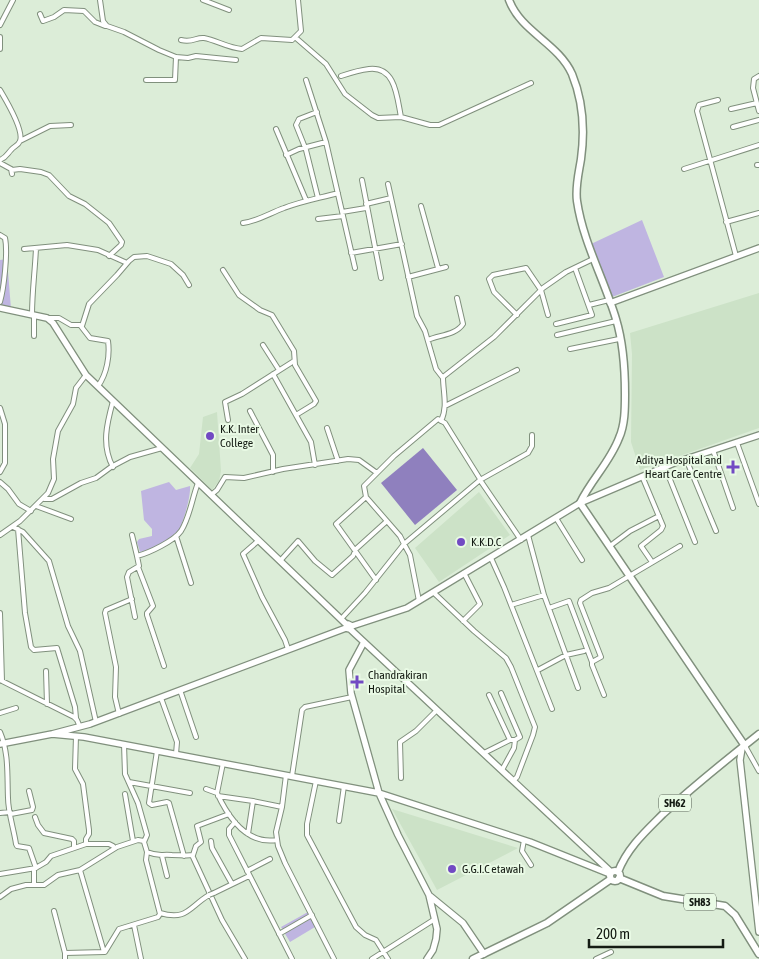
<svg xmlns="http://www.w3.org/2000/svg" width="759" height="959" font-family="'Asap Condensed',sans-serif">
<rect width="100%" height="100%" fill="#dcedd8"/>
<!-- built -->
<path fill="#cce2c7" d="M759,293V428L640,470L631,442L632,354L630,333Z
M217,412L221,471L219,481L212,490L190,468L199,454L203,417Z
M479,492L510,535L439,582L415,548Z
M392,809L518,848L437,890Z"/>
<!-- green -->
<path fill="#bfb5e1" d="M642,220L664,277L612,297L591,244Z
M7,259L11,309L0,305V260Z
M169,482L176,490L190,486C191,496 183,524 178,532C174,540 149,550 140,552L137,542L139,539L152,536V529L144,520L141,491Z
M308,912L315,927L290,942L281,927Z"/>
<!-- water -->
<path fill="#8f80be" d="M423,448L457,490L415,525L381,483Z"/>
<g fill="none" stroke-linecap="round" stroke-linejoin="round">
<!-- street casing -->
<g stroke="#80907d" stroke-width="6">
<path id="street" d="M100,0L103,21L107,26L124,32L159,50L176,57L188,58L196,56L236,60
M203,0L229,10
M40,14L43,21L54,17L64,10L84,11L95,22L105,26
M0,25L13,0
M0,37V49
M296,38L326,64L345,94L372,115L378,118L401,117L430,125H439L531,83
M181,40C193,43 196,37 204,38C216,40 228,48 242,49L261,38L292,40L301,31L298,0
M341,76C350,73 360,70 369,69C396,66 397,98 401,117
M759,76L754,79L753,88L759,111
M146,80H175L176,57
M306,80L326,142L355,268
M0,90C6,100 24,130 20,141C18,146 14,146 11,150C7,154 7,157 0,160
M718,100L699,105L697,111L736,256
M731,109L757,103
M317,112L299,119L296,125L306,150L318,198
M733,127L759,120
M276,129L306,200
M20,141L50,126L71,125
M286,155L299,149L326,142
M0,163L11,169L12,174
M757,165H759
M684,169L759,145
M12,170L20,169L41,172L49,175L69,196L85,204L109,223L122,242L121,245L109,256
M362,180L381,278
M388,184L417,316L425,331L436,369L443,378
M366,204L391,198
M421,206L438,268
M342,212L366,208
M318,219L343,216
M726,222L759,213
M243,223C258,221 270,213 284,208C302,201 320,198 338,193
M0,235L5,238C8,252 4,288 0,302
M24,249L67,245L98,250L127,263
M351,253L402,244
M223,270L239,295L260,310L272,315L294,351L295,365L316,401L314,404L296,415
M408,277L446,267
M589,305L609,300
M32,315C32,292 35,271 36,248
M517,315L494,292L489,279L493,275L526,268L541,290L548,315
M34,316V336
M48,318H59L71,325H80L90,338L108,341C110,355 107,374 98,386
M556,324L592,315L575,268
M82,326L89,304L117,275L129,261L134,257L147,256L171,264L183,275L189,285
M557,335L616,321
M428,340C439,335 456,335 463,324L457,298
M263,345L279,370
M570,349L619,339
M273,374L311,442L315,465
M445,406L517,370
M0,408L5,424V463L0,472
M250,411L273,455V472
M228,420L225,402L242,394L294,361
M441,421C448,407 443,392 443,377L494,337L543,288L566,272L593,259
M327,428L338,461
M737,443L759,504
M713,450L733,508
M686,459L716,531
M113,467C101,445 107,423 113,401
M665,467L695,542
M642,476L663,526L661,530L641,546L652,562
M0,482L8,489L19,504L31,511
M211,495L217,490L225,477L244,478L283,469L348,459L359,460L377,473
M366,497L336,524L376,580
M44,499H52L81,483L96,478L111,467L130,457L162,448
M36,506L71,519
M556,518L582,560
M13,527L23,532L49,561L68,626L80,651L96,722
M18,529L25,613L31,647L34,650L57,648L75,707L76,718
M0,535L20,521L48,493L54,479L53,459L58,431L73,404L76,388L86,375
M132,535L137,556C149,553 174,541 181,531C190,517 192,498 198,483
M528,535L544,595
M176,536L191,583
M521,540L480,480V479L445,423L438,419L394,456L364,486L366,497L400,536L404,544L480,480L528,453L532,446V435
M258,541L243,554L262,597L285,640L288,649
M610,546L630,531L659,516
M491,558L504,587L552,709
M280,561L298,541L315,561L332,575L353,556L356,549L387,521
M138,567L153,606L147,613V615L164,666
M433,592L474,631L506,658L511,667L535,727L533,735L517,777L513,781
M511,605L544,595L578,688
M549,608L569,601L592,662
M0,613L2,681
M135,617L127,577L129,572L139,566L137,556
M341,619L365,593L404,544L410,555L419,601
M463,621L480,604L464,573
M538,670L566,655L584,651
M46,671L47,704
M0,680L74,717L77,720L80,727
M180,690L196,737
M501,693L520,737L515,740L514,748L502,770
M489,695L510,740H515
M604,695L592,665V662L601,657L580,603L581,600L592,593L609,588L680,546
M161,698L177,742L176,754
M0,713L16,708
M119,714L115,697L116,667L105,613L106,610L132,599
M0,732C9,753 7,775 8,798C8,812 14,830 16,844L17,846L29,848L36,868L0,874
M745,746L759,771
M157,751L149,803L152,805L167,802L169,803L184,856
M484,753L510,740
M223,763L217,793C228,817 247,845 277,840
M286,775L282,807L276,832L278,846L285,863L334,959
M292,776L302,710L305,707L352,697
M401,778L400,742L416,731L437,710
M316,781L307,824V835L356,927L365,935L376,940L388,959
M129,782L190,793
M206,789L217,793
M125,794L133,841
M218,796L253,801
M0,813L10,812
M11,814L32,810L33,807L29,791
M35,817L38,825L44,833L72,839L74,841V847
M339,821L344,786
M235,822L229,829V835L292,959
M248,834L253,801L282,807
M524,840L522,851L531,865
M211,841L212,848L232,884
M86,844H109L113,846
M147,852C160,857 160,854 172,855C180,855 186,856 193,855L196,846L201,842L197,826L229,814
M192,855L222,920L245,959
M162,856L167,876
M80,870L104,952
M247,871L270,859
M34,885V869L46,862L51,856L86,844V839L89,834V830L83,784L75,769L76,736
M214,893L249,876
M0,897L11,889L26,885H44L58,875L80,870L117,847L138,840L144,841
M54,911L65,953
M160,913C187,921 189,907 209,895
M134,925L141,959
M279,934L312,915
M65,959V953L105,952L119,929L158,917L160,914L146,860L147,852L144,842L147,835L138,803L125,774L124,744
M372,959L435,919
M596,959L611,952"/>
</g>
<!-- secondary casing -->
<g stroke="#80907d" stroke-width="8">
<path id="secondary" d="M610,303L759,248
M0,308L47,318L53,323L86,375L347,625
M352,626L348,624L346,628L350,629L352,626L407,608L580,503L674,463L759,435
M350,629L611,872
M364,642L349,670L351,693L379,793L398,835L429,895L437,929L436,939L433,950L427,959
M52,734L84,737L379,793L530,842L610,874
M0,744L52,734L90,724L346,628
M742,748L740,760L759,932
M430,896L463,923L484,954"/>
</g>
<!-- primary casing -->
<g stroke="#80907d" stroke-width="9">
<path id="primary" d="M509,0C521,32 558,43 572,74C583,101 585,130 581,159C579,172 575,187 577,201C583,242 604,279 616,319C623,342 625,370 625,394C625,408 625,425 619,438C610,462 591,480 580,503L745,746
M610 876a5 5 0 1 1 10 0a5 5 0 1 1-10 0Z
M618,872C627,848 646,831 663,814C694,786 726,760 759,734
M619,878L663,896L725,906L735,915L759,954
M473,959L547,923L611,879"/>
</g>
<!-- street -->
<use href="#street" stroke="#fff" stroke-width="4"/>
<!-- secondary -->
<use href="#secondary" stroke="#fff" stroke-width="5.5"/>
<!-- primary -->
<use href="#primary" stroke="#fff" stroke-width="6"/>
<!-- street-bridge casing -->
<g stroke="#80907d" stroke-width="6" stroke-linecap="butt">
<path id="street-bridge" d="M209,895L214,893"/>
</g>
<!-- street-bridge -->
<use href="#street-bridge" stroke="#fff" stroke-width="4"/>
</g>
<!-- markers -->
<g fill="#724ac3" stroke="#e9fae5" stroke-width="2">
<circle cx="210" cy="436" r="5"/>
<path d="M730.5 459.5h5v5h5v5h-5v5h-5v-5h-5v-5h5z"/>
<circle cx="461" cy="542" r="5"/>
<path d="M354.5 674.5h5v5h5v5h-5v5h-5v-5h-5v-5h5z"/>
<circle cx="452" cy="869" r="5"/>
</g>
<g text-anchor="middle" stroke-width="4" stroke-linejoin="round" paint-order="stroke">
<!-- shield labels -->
<g fill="#e9fae5" stroke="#545e52" stroke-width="1">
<rect x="659" y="794.5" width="32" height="17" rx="4"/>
<rect x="684" y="893.5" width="32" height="17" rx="4"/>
</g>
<g font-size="11" font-weight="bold" fill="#141b13">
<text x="675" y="807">SH62</text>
<text x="700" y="906">SH83</text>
</g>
<!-- poi labels -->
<g font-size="12" fill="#141b13" stroke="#e9fae5" text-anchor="start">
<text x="220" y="433">K.K. Inter<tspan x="220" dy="14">College</tspan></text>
<text x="722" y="464" text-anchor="end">Aditya Hospital and<tspan x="722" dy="14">Heart Care Centre</tspan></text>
<text x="471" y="546">K.K.D.C</text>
<text x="368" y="679">Chandrakiran<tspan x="368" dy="14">Hospital</tspan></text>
<text x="462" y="873">G.G.I.C etawah</text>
</g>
</g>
<!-- scale -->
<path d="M589 939v8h134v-8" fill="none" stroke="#141b13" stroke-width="2.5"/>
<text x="596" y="939" font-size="15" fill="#141b13" stroke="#e9fae5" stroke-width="4" paint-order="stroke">200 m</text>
</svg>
